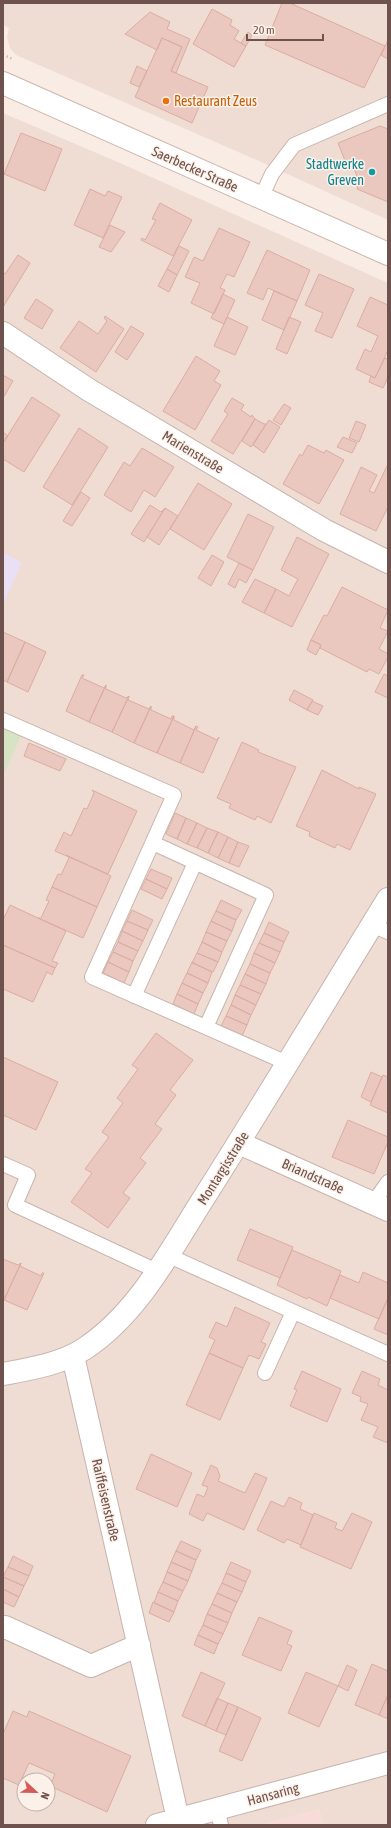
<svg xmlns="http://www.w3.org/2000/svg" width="391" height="1828" font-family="'Asap Condensed',sans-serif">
<rect width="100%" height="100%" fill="#f9ece4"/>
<!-- residential -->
<path fill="#efddd3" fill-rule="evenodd" d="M3,3H388V220L259,161L16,55L10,48L7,37L9,28L3,25Z
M3,113L120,163L388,283V1825H323L319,1809L262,1825H3ZM24,1780H48V1804H24Z"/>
<!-- commercial -->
<path fill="#f8dcd9" d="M319,1809L323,1825H262Z"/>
<!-- education -->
<path fill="#eae0f5" d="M3,552L22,563L3,604Z"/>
<!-- green -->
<path fill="#d7e4c4" d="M3,728L21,736L3,776Z"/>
<!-- building -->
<path fill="#ebc8bf" stroke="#dbaca1" d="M282,3H290L385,46L364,88L265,45Z
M212,9L232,20L230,25L239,31L234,39L246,46L234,67L193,44Z
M150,12L170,22L167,29L190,39L176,73L171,71L182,47L162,38L157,50L125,34Z
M248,32L252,35L246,46L241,43Z
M162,38L182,47L171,71L208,87L192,123L135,97Z
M388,40V59L381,55Z
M137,66L147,71L139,87L130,83Z
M380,126L388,129V202L357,189L359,182L351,160L346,163L338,143Z
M21,133L62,149L45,191L4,174Z
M90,189L105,196L108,191L122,197L103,238L74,225Z
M160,203L192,220L173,256L141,240L142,238L145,240L156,220L152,219Z
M110,225L125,232L111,252L99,247Z
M219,228L250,242L234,277L227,274L220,288L225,290L214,314L191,303L200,283L185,277L194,257L203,261Z
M179,246L189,251L177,275L167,269Z
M267,250L310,270L297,301L268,288L263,300L247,293Z
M18,255L30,263L3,307V272L5,274Z
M167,269L177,275L169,292L158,286Z
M319,274L354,289L332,338L315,331L323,313L305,305Z
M274,291L297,301L284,330L262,320Z
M223,294L235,300L224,324L211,318Z
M370,297L388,305V350L375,378L356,369L365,349L371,352L378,336L357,326Z
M36,299L53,310L42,329L24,318Z
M105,316L124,329L96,372L60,348L79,321L98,334L107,321L104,318Z
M227,317L248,327L235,355L214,346Z
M289,317L301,322L287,354L276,349Z
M131,326L144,334L127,360L115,352Z
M196,356L220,371L214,381L221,385L195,430L163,411Z
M385,358L388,359V377L383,388L369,382L371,376L375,378Z
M3,375L13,381L3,398Z
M32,397L60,415L24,472L3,459V443Z
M232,398L244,405L241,410L251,417L252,415L255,419L233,454L211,441L228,414L224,411Z
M284,404L291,408L281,425L273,420Z
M255,419L264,424H266L251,447L242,441Z
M269,420L280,427L264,453L253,445Z
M356,421L366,425L359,442L349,438Z
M79,428L108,447L72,505L43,487Z
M3,432L8,436L3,443Z
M343,437L357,443L352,453L337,447Z
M308,445L324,453L326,450L344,460L319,504L283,484L300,454L302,456Z
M142,448L174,467L155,497L144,490L131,512L104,495L124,462L130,466Z
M387,466L388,467V507L376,531L340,514L361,467L377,475L369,491L374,493Z
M198,483L232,504L204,550L170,529Z
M81,492L90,498L72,526L63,521Z
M150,505L161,512L165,508L144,542L131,534Z
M165,508L178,516L159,545L147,537Z
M248,514L274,527L253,570L227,557Z
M297,537L329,554L292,627L264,613L276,589L289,596L298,579L281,570Z
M212,555L224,562L211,586L198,578Z
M239,563L253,570L246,583L239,579L235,588L228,584Z
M255,579L276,589L264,613L242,602Z
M342,587L388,610L380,628L388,631L379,649L388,654V657L379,674L369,669L367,672L320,648L321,645L311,640L324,615L327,616Z
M3,632L25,642L7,682L3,680Z
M311,640L321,645L316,655L307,650Z
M25,642L46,652L28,692L7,682Z
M384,674L388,676V698L375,692Z
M82,675H84L82,678L104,688L106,685L89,722L66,711Z
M106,685V689L126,698L129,696L112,732L89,722Z
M294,690L313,700L307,710L289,700Z
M129,696L128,700L149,709L151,706L134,743L112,732Z
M312,701L323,706L318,715L307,710Z
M151,706V710L171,719L172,716H174L157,753L134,743Z
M174,716V720L194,730L196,726L180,763L157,753Z
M196,726L198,727L196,730L217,740L219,737L203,773L180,763Z
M242,742L259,750L258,752L296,767L271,823L257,816L255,820L229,808L231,804L217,798Z
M29,743L66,759L60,771L24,756Z
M322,770L359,789V787L376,794L350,850L337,844L335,848L309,836L310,832L296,826Z
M92,790L137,811L108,874L55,851L64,832L71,836L84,808L87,809L94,793Z
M175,813L186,818L177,839L166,834Z
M186,818L197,823L187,844L177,839Z
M197,823L207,828L197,848L187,844Z
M207,828L218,832L208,853L197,848Z
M218,832L228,837L218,858L208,853Z
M228,837L238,842L229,863L218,858Z
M238,842L249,846L239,867L229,863Z
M66,855L111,876L97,907L52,887L58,874L61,875L69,858Z
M151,869L172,878L167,889L146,879Z
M146,879L167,889L162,899L141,889Z
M52,887L97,907L83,938L38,918H41L49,901L46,900Z
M221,900L242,910L236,920L216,911Z
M10,905L66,931L52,961L58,963L55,968L3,945V920Z
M132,910L153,920L148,930L127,921Z
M216,911L236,920L232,931L211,921Z
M127,921L148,930L143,941L122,931Z
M211,921L232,931L227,941L206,932Z
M269,922L289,932L284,942L264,933Z
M122,931L143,941L138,951L118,942Z
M206,932L227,941L222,952L202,942Z
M264,933L284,942L280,952L259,943Z
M118,942L138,951L133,961L113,952Z
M202,942L222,952L218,962L197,953Z
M259,943L280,952L275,963L254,953Z
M3,945L55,968L52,975L47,972L33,1002L3,989Z
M113,952L133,961L129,972L108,962Z
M197,953L218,962L213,972L192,963Z
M254,953L275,963L270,973L250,964Z
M108,962L129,972L124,983L103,973Z
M192,962L212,972L208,983L187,973Z
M250,964L270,973L266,984L245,974Z
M187,973L208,983L203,993L182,983Z
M245,974L266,984L261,994L240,985Z
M182,983L203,993L198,1004L177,994Z
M240,985L261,994L256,1005L235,995Z
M177,994L198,1004L194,1014L173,1004Z
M235,995L256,1005L251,1015L231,1005Z
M231,1005L251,1015L247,1025L226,1016Z
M226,1016L247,1025L242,1036L221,1026Z
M156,1033L193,1060L170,1090L176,1095L155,1124L162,1129L140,1158L146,1163L123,1193L130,1198L108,1228L71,1202L92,1173L85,1169L109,1137L102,1132L123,1103L117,1098L138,1069L132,1065Z
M3,1057L58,1082L36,1130L3,1115Z
M371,1072L382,1077L371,1102L361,1097Z
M383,1075L388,1077V1113L370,1105Z
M348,1120L388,1137V1142L374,1174L332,1157Z
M250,1229L293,1247L280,1278L237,1260Z
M292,1250L341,1271L327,1306L308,1297L307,1299L277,1285Z
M3,1259L18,1265L21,1263L4,1300Z
M21,1263L20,1266L41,1276L42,1273H44L27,1310L4,1300Z
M363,1272L388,1283V1298L379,1319L330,1298L340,1275L359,1283Z
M388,1298V1335L374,1329Z
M235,1307L270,1323L261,1342L266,1344L259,1359L249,1355L243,1368L209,1353L215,1340L209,1337L216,1322L227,1327Z
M209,1353L243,1368L220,1420L186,1405Z
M302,1371L341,1389L327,1422L290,1406L297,1390L294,1389Z
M362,1371L380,1379L378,1385L388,1390V1443L373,1437L378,1427L361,1420L368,1404L360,1401L361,1397L352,1393Z
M151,1454L192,1473L177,1507L136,1489Z
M211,1465L217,1468L220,1476L218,1481L245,1493L255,1473L267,1478L244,1530L207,1513L203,1521L189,1514L197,1494L204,1497L208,1487L202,1485Z
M289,1497L302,1503L300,1509L313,1515L301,1545L287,1539L284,1543L257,1530L271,1501L284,1507Z
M314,1513L337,1523L335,1528L342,1531L352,1513L372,1522L351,1569L300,1547Z
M181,1541L201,1550L196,1560L176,1551Z
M176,1551L196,1560L192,1571L171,1562Z
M13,1556L33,1566L29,1576L8,1567Z
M171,1562L192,1571L188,1581L167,1572Z
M231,1562L251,1571L246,1582L226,1573Z
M8,1567L29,1576L24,1586L3,1577Z
M167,1572L188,1581L183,1591L163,1582Z
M226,1573L246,1582L242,1592L222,1583Z
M3,1577L24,1586L19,1597L3,1589Z
M163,1582L183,1591L178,1601L158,1592Z
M222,1583L242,1592L237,1602L217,1593Z
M3,1589L19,1597L14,1607L3,1602Z
M158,1592L178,1601L174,1612L154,1603Z
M217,1593L237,1602L232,1613L212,1604Z
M153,1602L174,1612L169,1622L149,1613Z
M212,1604L232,1613L228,1623L207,1614Z
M207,1614L228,1623L223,1634L203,1625Z
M259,1617L292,1631L287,1644L292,1646L281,1671L242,1655Z
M203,1625L223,1634L218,1644L198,1635Z
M198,1635L218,1644L214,1654L194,1645Z
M372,1664L388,1671V1695L379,1715L355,1705Z
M347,1665L357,1670L348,1691L338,1686Z
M201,1672L225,1683L205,1726L182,1716Z
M306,1672L338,1686L319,1727L288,1713Z
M388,1695V1719L379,1715Z
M217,1698L228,1703L216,1731L205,1726Z
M228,1703L238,1707L226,1735L216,1731Z
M238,1707L261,1718L242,1761L219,1751Z
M13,1711L27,1717L29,1711L131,1756L107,1812L50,1786L55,1774L29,1763L19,1785L3,1778V1734Z"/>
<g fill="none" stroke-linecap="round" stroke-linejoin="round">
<!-- lane casing -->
<g stroke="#c8b3ac" stroke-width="16">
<path id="lane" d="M261,198L272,174L294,145L388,104
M3,720L174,795L92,977L287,1063
M153,843L266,895L206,1027
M372,925L388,932
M134,996L195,863
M3,1164L28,1175L15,1205L157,1271
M373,1203L388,1182
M167,1255L388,1354
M265,1373L293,1312
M217,1809L221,1825"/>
</g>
<!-- street casing -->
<g stroke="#c8b3ac" stroke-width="24">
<path id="street" d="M3,333L89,390L324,530L388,562
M239,1143L388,1210
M73,1356L178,1819
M3,1374C30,1369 61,1364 84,1349C139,1313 171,1249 205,1196C267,1098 327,998 388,899
M3,1628L5,1627L91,1666L139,1645
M157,1825L388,1763"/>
</g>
<!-- secondary casing -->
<g stroke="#cdb4ac" stroke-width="24">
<path id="secondary" d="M3,83L388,254"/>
</g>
<!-- path -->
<path stroke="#cfaba2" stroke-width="2.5" stroke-dasharray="1 3" stroke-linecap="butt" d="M3,55L13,59"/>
<!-- lane -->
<use href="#lane" stroke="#fff" stroke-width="14"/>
<!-- street -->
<use href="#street" stroke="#fff" stroke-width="22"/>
<!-- secondary -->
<use href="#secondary" stroke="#fff" stroke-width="22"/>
</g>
<!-- markers -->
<circle fill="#e8710a" stroke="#fcf1e9" stroke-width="1.5" cx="166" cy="101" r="4"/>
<circle fill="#0f9aa8" stroke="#fcf1e9" stroke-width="1.5" cx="372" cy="172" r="4"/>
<g text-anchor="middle" stroke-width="3" stroke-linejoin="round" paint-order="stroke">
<!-- food labels -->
<g font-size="14" fill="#c56008" stroke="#fcf1e9" text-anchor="start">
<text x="174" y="106">Restaurant Zeus</text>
</g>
<!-- culture labels -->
<g font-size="14" fill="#0d838f" stroke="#fcf1e9" text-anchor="end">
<text x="364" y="169">Stadtwerke<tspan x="364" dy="16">Greven</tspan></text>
</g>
<!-- street labels -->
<g font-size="14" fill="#6e524d" stroke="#fcf1e9">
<text transform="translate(195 169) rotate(24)" y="5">Saerbecker Straße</text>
<text transform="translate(193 452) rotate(31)" y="5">Marienstraße</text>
<text transform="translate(223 1168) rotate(-58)" y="5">Montargisstraße</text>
<text transform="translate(313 1176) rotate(24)" y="5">Briandstraße</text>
<text transform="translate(106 1500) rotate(77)" y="5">Raiffeisenstraße</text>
<text transform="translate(273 1794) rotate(-15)" y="5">Hansaring</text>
</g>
</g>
<!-- border -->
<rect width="391" height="1828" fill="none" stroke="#6e524d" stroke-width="8"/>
<!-- north arrow -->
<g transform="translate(36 1792) rotate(112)"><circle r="19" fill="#fcf1e9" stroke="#c3b1ab"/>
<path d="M0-3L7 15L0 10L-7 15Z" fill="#d45b57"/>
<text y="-6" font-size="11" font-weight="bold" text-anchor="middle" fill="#6e524d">N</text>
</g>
<!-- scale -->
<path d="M247 34v6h76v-6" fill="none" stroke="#6e524d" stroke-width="2"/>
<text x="253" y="34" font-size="12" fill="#6e524d" stroke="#fcf1e9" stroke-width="3" paint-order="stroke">20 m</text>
</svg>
